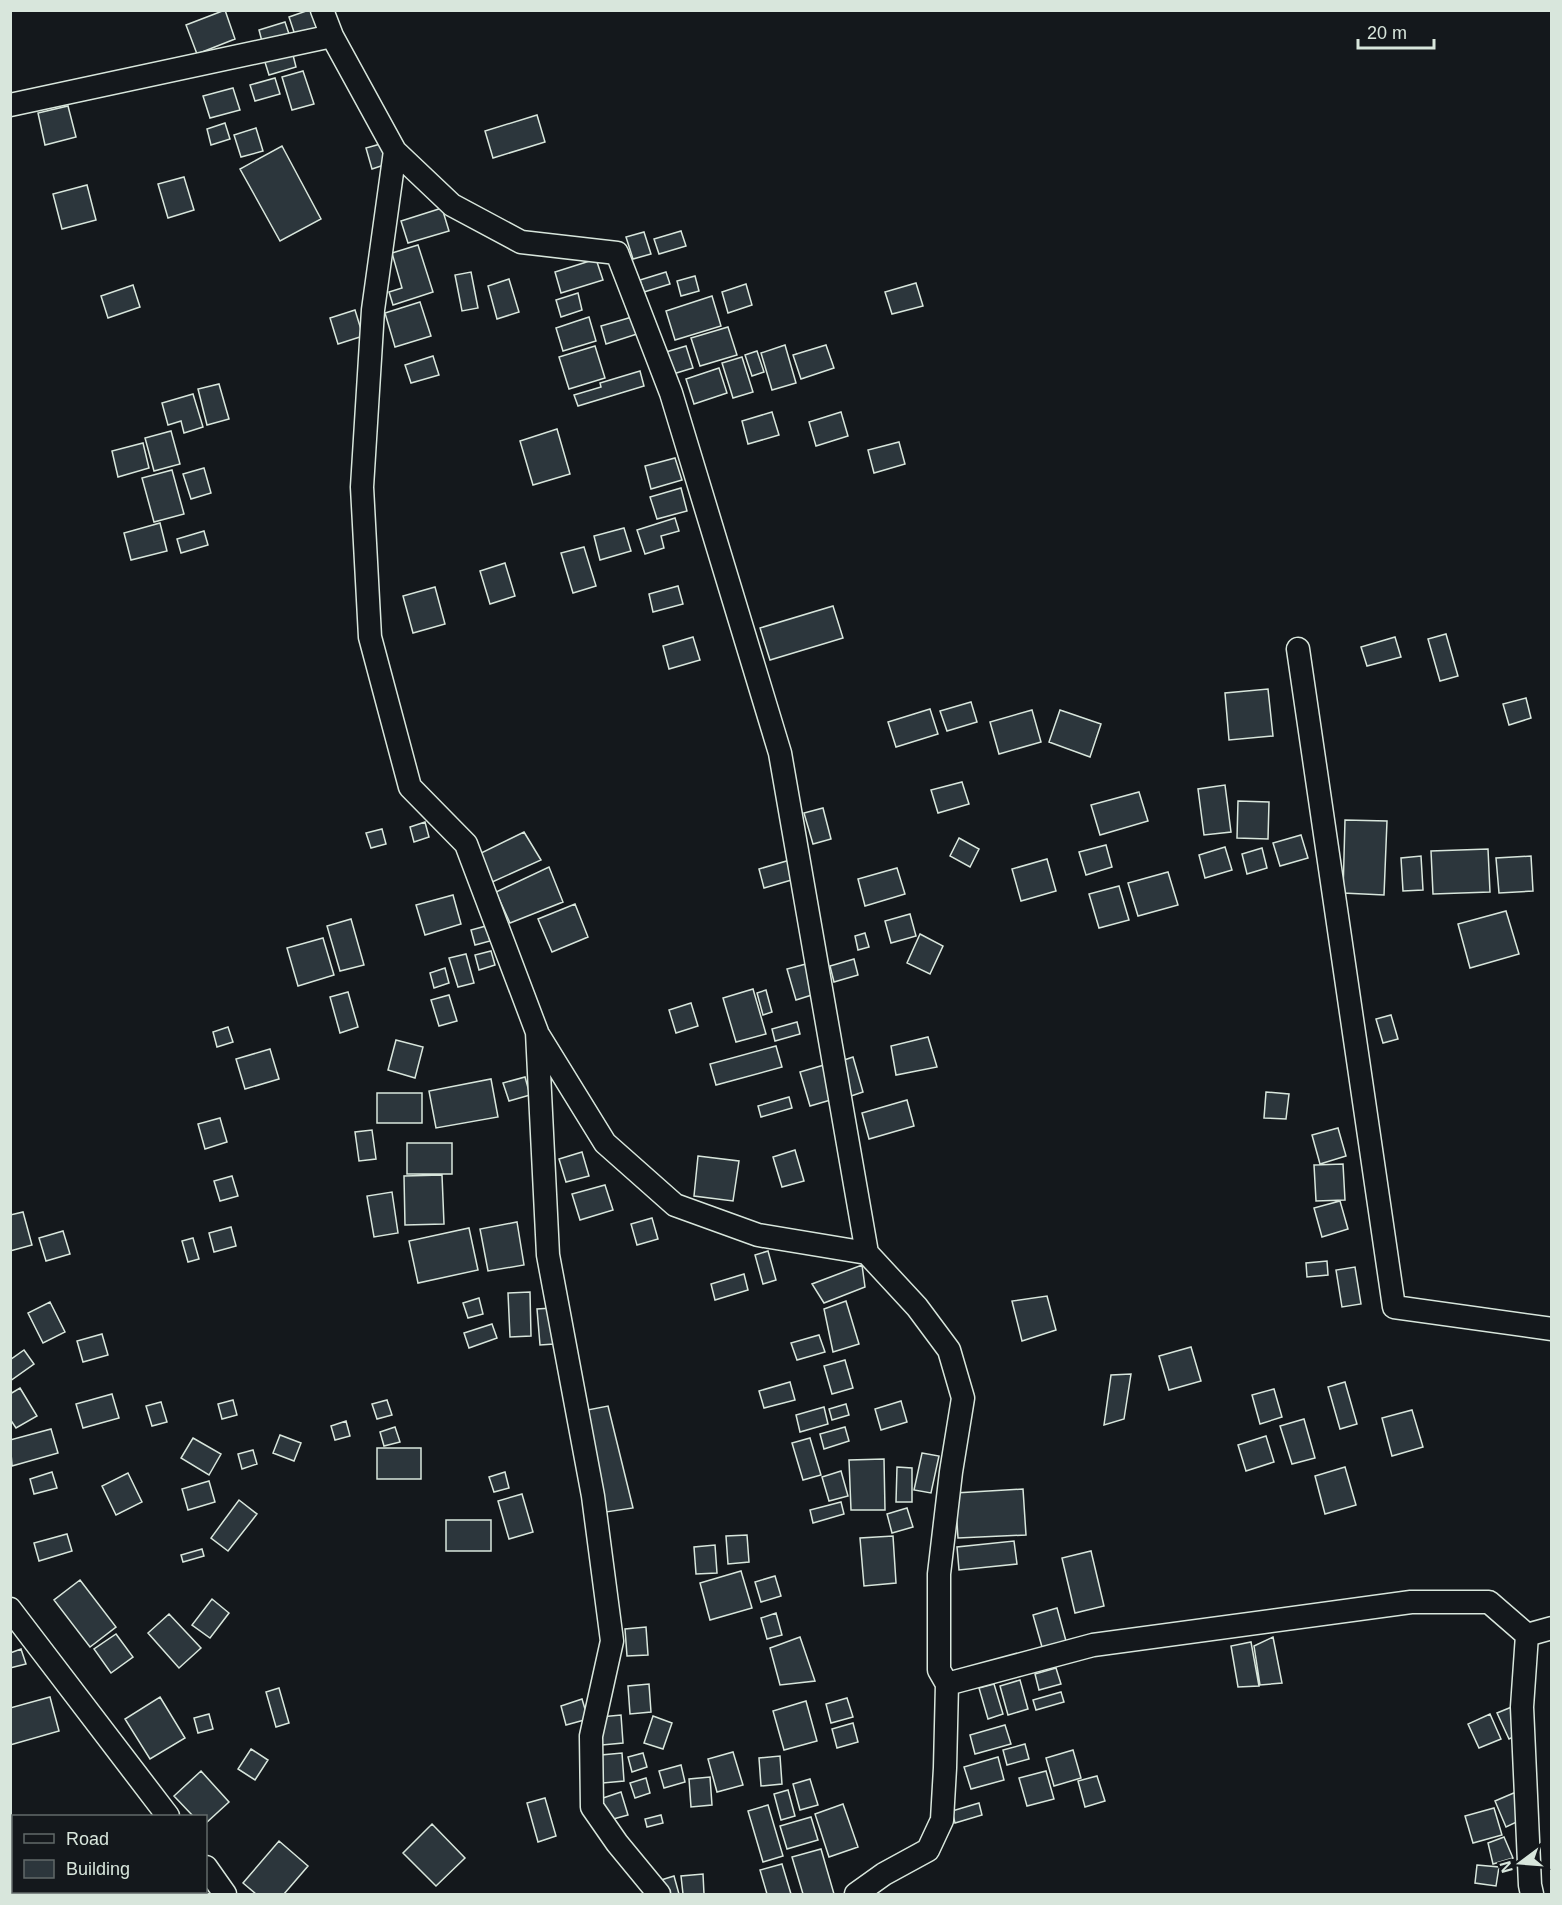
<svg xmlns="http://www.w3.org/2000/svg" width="1562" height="1905" font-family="Arial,sans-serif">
<rect width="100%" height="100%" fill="#14181c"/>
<!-- building -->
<path fill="#2c363c" stroke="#d8e6dc" stroke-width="1.5" d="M225,10L235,39L197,54L186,25Z
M309,10H319L324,29L296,38L289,17Z
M285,22L291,40L264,49L259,30Z
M292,51L296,67L269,75L264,59Z
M303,71L314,104L292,110L282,77Z
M275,78L280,94L255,101L250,85Z
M233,88L240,110L210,118L203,96Z
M68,106L76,137L45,145L38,113Z
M537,115L545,142L493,158L485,131Z
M225,123L230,139L211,145L207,129Z
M256,128L263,151L241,157L234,135Z
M384,143L390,163L372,169L366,148Z
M282,146L321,219L280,241L240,169Z
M184,177L194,210L168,218L158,184Z
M87,185L96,220L62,229L53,194Z
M442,208L449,231L408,243L401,221Z
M681,231L686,246L659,254L654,239Z
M644,232L651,254L633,259L626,237Z
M418,245L433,292L393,305L389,292L402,288L392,253Z
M596,259L603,280L561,293L555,272Z
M471,272L478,308L462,311L455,275Z
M666,272L670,284L644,292L640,280Z
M695,276L699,291L681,296L677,281Z
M509,279L519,312L497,319L488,286Z
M916,283L923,306L892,314L885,292Z
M746,284L752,305L728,313L722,292Z
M133,285L140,307L108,318L101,296Z
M578,293L582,310L561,317L556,300Z
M712,296L721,326L675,340L666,311Z
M420,302L431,336L395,347L385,313Z
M355,310L363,336L338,344L330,318Z
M589,317L596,341L563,351L556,328Z
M632,317L637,334L606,344L601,326Z
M728,327L737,355L700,366L691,338Z
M785,345L796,383L772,390L761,353Z
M826,345L834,368L801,379L793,355Z
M595,346L605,378L569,389L559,357Z
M686,346L693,368L673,374L666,352Z
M757,351L764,372L752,376L745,355Z
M433,356L439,375L411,383L405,365Z
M742,357L753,392L733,398L722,363Z
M719,368L727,393L694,404L686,379Z
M640,371L644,386L578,406L574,395L601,387L600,383Z
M219,384L229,419L207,425L198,389Z
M193,394L203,427L184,433L181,421L168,425L162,403Z
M772,412L779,435L748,444L742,421Z
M841,412L848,436L816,446L809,422Z
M557,429L570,474L533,485L520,441Z
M171,431L180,464L154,471L145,438Z
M899,442L905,464L874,473L868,450Z
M143,443L149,468L118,477L112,451Z
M675,458L682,480L651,489L645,466Z
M204,468L211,493L191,499L183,474Z
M172,470L184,514L154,522L142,478Z
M681,488L687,511L657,519L650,497Z
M675,518L679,531L661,536L664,548L645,554L637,530Z
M160,523L167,551L131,560L124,533Z
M624,528L631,551L600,560L594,536Z
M204,531L208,545L181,553L177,539Z
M584,547L596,586L573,593L561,553Z
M505,563L515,596L490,604L480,571Z
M678,586L683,604L653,612L649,594Z
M435,587L445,624L413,633L403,596Z
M833,606L843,638L770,660L760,628Z
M1446,634L1458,676L1440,681L1428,639Z
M693,637L700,660L669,669L663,646Z
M1395,637L1401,657L1367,666L1361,647Z
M1268,689L1273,736L1229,740L1225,693Z
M1526,698L1531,718L1509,725L1503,704Z
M971,702L977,722L947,731L940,711Z
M930,709L938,734L896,747L888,722Z
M1032,710L1041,742L999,754L990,722Z
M1060,710L1101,724L1090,757L1049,742Z
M962,782L969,804L938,813L931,790Z
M1225,785L1231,832L1204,835L1198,789Z
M1139,792L1148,821L1100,835L1091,805Z
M1238,801L1269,802L1268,839L1237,838Z
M823,808L831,839L813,844L804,813Z
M1345,820L1387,821L1384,895L1343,893Z
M425,822L429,837L414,842L410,827Z
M382,829L386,844L371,848L366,833Z
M524,832L541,860L490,883L477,855Z
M1301,835L1308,858L1280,866L1273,843Z
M959,838L979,849L970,867L950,856Z
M1106,845L1112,867L1086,875L1079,852Z
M1225,847L1232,870L1205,878L1199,855Z
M1262,848L1267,868L1247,874L1242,854Z
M1488,849L1490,892L1433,894L1431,851Z
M1421,856L1423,890L1403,891L1401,858Z
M1531,856L1533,891L1499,893L1496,858Z
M1047,859L1056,891L1021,901L1012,869Z
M790,860L795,879L764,888L759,869Z
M549,867L563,902L510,923L496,892Z
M897,868L905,894L865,906L858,879Z
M1168,872L1178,905L1138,916L1128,883Z
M1119,886L1129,920L1099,928L1089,894Z
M453,895L461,924L425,935L416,905Z
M575,904L588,937L552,952L538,919Z
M1506,911L1519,954L1470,968L1458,924Z
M910,914L916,936L891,943L885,921Z
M351,919L364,965L340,971L327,926Z
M486,926L490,941L475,945L471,930Z
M865,933L869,947L858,950L855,936Z
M920,934L943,946L930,974L907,963Z
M323,938L334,975L298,986L287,948Z
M491,951L495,965L479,970L475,955Z
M466,954L474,983L458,987L449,958Z
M854,959L858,975L834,982L830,966Z
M806,964L815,994L796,1000L787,969Z
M445,968L449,983L434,988L430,973Z
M753,989L766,1034L736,1042L723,998Z
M766,990L772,1012L763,1015L757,993Z
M348,992L358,1027L340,1033L330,997Z
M449,995L457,1021L439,1026L431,1000Z
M691,1003L698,1026L676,1033L669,1010Z
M1391,1015L1398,1039L1383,1043L1376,1019Z
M797,1022L800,1034L775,1041L772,1029Z
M228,1027L233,1042L217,1047L213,1032Z
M928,1037L937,1067L896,1075L891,1046Z
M396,1040L423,1047L415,1078L388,1070Z
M776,1046L782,1067L716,1085L710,1064Z
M270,1049L279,1079L245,1089L236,1059Z
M853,1057L863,1092L851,1096L841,1061Z
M824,1065L834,1099L810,1106L800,1072Z
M525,1077L530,1095L509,1101L503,1083Z
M491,1079L498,1117L436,1128L429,1091Z
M1266,1092L1289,1094L1286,1119L1264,1118Z
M377,1093H422V1123H377Z
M789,1097L792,1108L761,1117L758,1106Z
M907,1100L914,1126L869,1139L862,1113Z
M220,1118L227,1142L205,1149L198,1124Z
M1338,1128L1346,1156L1320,1164L1312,1135Z
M372,1130L376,1159L359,1161L355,1132Z
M407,1143H452V1174H407Z
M795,1150L804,1181L782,1187L773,1157Z
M582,1152L589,1176L566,1182L559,1159Z
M698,1156L739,1161L733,1201L694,1196Z
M1343,1164L1345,1200L1316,1201L1314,1165Z
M442,1175L444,1224L405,1225L404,1176Z
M232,1176L238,1196L220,1201L214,1181Z
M605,1185L613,1210L580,1220L572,1194Z
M392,1192L398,1233L374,1237L367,1196Z
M1340,1201L1348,1229L1322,1237L1314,1208Z
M23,1212L32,1245L10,1251V1215Z
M652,1218L658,1239L637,1245L631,1224Z
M517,1222L524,1265L488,1271L480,1229Z
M231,1227L236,1246L214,1252L209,1233Z
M469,1228L478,1270L418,1283L409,1241Z
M63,1231L70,1254L46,1261L39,1238Z
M193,1238L199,1259L188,1262L182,1241Z
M768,1251L776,1280L763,1284L755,1255Z
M1327,1261L1328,1275L1307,1277L1306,1263Z
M862,1265L865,1287L824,1303L812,1284Z
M1355,1267L1361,1304L1342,1307L1336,1270Z
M744,1274L748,1290L715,1300L711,1284Z
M530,1292L531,1336L510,1337L508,1293Z
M1047,1296L1056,1330L1022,1341L1012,1301Z
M479,1298L483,1314L468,1318L463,1303Z
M846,1301L859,1344L833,1352L824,1309Z
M50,1302L65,1332L43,1343L28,1313Z
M552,1308L554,1344L540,1345L537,1309Z
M492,1324L497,1338L469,1348L464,1333Z
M102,1334L108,1355L83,1362L77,1341Z
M819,1335L825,1352L797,1360L791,1343Z
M1191,1347L1201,1381L1169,1390L1159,1356Z
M24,1350L34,1364L10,1381V1360Z
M845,1360L853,1388L832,1394L824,1366Z
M1131,1374L1124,1419L1104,1425L1111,1375Z
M790,1382L795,1400L764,1408L759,1391Z
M1345,1382L1357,1424L1340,1429L1328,1387Z
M20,1388L37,1416L16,1428L10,1419V1394Z
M1274,1389L1282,1417L1260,1424L1252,1395Z
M112,1394L119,1418L83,1428L76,1404Z
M233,1400L237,1415L222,1419L218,1404Z
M387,1400L392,1415L377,1419L372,1404Z
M901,1401L907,1422L881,1430L875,1409Z
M161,1402L167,1422L152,1426L146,1406Z
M846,1404L849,1415L832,1420L829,1409Z
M608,1406L633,1508L606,1512L582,1411Z
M824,1407L828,1424L800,1432L796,1415Z
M1412,1410L1423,1447L1392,1456L1382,1418Z
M1304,1419L1315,1458L1292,1464L1280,1426Z
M346,1421L350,1436L335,1440L331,1426Z
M395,1427L400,1442L384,1446L380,1432Z
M845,1427L849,1441L824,1449L820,1434Z
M51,1429L58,1453L12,1466L10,1440Z
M280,1435L301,1443L294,1461L273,1453Z
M1266,1436L1274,1462L1246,1471L1238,1445Z
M193,1438L221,1454L209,1475L181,1458Z
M810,1438L821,1475L803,1480L792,1443Z
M377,1448H421V1479H377Z
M253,1450L257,1464L242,1469L238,1454Z
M922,1453L939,1456L931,1493L914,1490Z
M884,1459L885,1510H851L849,1460Z
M897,1467L912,1468V1502H896Z
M1345,1467L1356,1505L1325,1514L1315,1476Z
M841,1471L848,1496L829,1501L822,1477Z
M52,1472L57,1488L34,1494L30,1479Z
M505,1472L509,1488L494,1492L489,1477Z
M128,1473L142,1502L116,1515L102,1486Z
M209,1481L215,1502L188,1510L182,1489Z
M1023,1489L1026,1535L958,1538L955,1493Z
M522,1494L533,1532L509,1539L498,1501Z
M239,1500L257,1514L228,1551L211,1538Z
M841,1502L844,1514L813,1523L810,1510Z
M907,1508L913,1527L892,1533L887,1514Z
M446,1520H491V1551H446Z
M67,1534L72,1551L39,1561L34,1543Z
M747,1535L749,1562L728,1564L726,1536Z
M893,1536L896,1583L864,1586L860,1538Z
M1014,1541L1017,1564L959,1570L957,1547Z
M715,1545L717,1573L696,1574L694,1547Z
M202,1549L204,1556L183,1562L181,1555Z
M1091,1551L1104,1606L1075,1613L1062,1558Z
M741,1571L752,1608L710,1620L700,1583Z
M775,1576L781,1596L761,1602L755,1582Z
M80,1580L116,1627L90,1647L54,1600Z
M212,1599L229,1613L210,1638L192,1625Z
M1057,1608L1066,1641L1042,1647L1033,1615Z
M776,1613L782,1635L767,1639L761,1618Z
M169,1614L201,1648L179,1668L148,1633Z
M646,1627L648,1655L627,1656L625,1629Z
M116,1634L133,1657L111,1673L94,1649Z
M800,1637L815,1681L780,1685L770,1648Z
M1273,1637L1282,1683L1260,1685L1254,1646Z
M1251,1642L1259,1686L1238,1687L1231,1646Z
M21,1649L26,1664L10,1668V1653Z
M1056,1668L1061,1684L1039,1690L1035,1674Z
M1020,1680L1028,1709L1008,1715L1000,1686Z
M649,1684L651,1712L630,1714L628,1686Z
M994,1684L1003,1714L988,1719L979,1688Z
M279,1688L289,1723L276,1727L266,1692Z
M1061,1692L1064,1702L1036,1710L1033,1700Z
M50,1697L59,1731L10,1745V1708Z
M160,1697L185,1738L150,1759L125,1719Z
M847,1698L853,1717L831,1723L826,1704Z
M582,1699L588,1719L566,1725L561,1706Z
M806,1701L817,1741L784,1750L773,1711Z
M1519,1704L1530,1729L1509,1739L1497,1713Z
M209,1714L213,1729L198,1733L194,1718Z
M1490,1714L1501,1739L1479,1748L1468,1724Z
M621,1715L623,1743L602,1745L600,1717Z
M653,1716L672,1723L663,1749L644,1743Z
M853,1723L858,1742L837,1748L832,1729Z
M1005,1725L1011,1744L975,1754L970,1735Z
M1025,1744L1029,1759L1007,1765L1003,1750Z
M251,1749L268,1760L255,1780L238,1769Z
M1073,1750L1081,1778L1054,1786L1046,1758Z
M733,1752L743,1785L717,1792L708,1759Z
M622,1753L624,1781L603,1783L601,1755Z
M643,1753L647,1767L632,1772L628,1757Z
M780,1756L782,1784L761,1786L759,1758Z
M998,1757L1004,1780L971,1789L964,1767Z
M681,1765L685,1782L664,1788L659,1771Z
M201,1771L229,1802L206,1823V1816H193L174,1796Z
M1046,1771L1054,1799L1027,1806L1019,1778Z
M1097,1776L1105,1801L1085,1807L1078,1781Z
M710,1777L712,1805L691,1807L689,1779Z
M646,1778L650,1793L635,1798L630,1783Z
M810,1779L818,1805L800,1810L793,1784Z
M788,1790L795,1816L781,1820L774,1794Z
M621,1792L628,1815L606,1821L600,1799Z
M1516,1792L1527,1817L1506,1827L1495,1801Z
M545,1798L556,1836L538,1842L527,1803Z
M979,1803L982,1815L955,1823L952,1811Z
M843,1804L858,1847L829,1857L815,1814Z
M768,1805L783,1856L763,1862L748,1811Z
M1494,1808L1502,1835L1473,1843L1465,1816Z
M661,1815L663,1823L647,1827L645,1819Z
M811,1817L818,1840L787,1849L780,1826Z
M432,1824L465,1858L436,1886L403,1853Z
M1504,1837L1513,1858L1493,1864L1488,1843Z
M279,1841L308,1866L284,1894H256L243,1883Z
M821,1849L834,1894H803L792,1857Z
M782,1864L791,1894H767L760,1870Z
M1477,1865L1499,1867L1496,1886L1475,1883Z
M703,1874L704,1894H683L681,1876Z
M674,1876L679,1894H665L661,1880Z"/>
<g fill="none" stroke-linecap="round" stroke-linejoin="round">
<!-- minor casing -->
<g stroke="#d8e6dc" stroke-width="25">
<path id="minor" d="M322,10L332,36L395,151L452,205L521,242L617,253L671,393L780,753L867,1253L917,1307L949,1350L963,1398L951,1472L939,1574V1670L947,1684L1093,1645L1411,1602H1489L1527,1635
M10,105L332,36
M395,151L373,310L362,487L370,637L410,787L466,844L537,1032L548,1255L593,1496L612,1641L591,1736L592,1807L617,1843L659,1894
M1298,649L1394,1307L1552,1329
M539,1036L605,1143L675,1205L758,1235L867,1253
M10,1609L168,1816
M206,1867L225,1894
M856,1894L884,1874L928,1850L942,1820L945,1768L947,1684
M1532,1894L1530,1885L1522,1707L1527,1635L1552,1628"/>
</g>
<!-- minor -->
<use href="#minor" stroke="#14181c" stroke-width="22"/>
</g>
<!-- border -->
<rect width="1562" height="1905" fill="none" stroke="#d8e6dc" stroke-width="24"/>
<!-- legend -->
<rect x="12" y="1815" width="195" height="78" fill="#14181c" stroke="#626a69" stroke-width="1.5"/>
<rect x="24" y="1834" width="30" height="9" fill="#14181c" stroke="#626a69" stroke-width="1.5"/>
<text x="66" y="1845" font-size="18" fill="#d8e6dc">Road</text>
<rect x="24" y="1860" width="30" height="18" fill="#2c363c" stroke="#626a69" stroke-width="1.5"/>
<text x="66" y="1875" font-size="18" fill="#d8e6dc">Building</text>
<!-- north arrow -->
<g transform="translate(1520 1863) rotate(254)" stroke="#14181c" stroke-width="4.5" paint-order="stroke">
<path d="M0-4.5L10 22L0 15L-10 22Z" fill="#d8e6dc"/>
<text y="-9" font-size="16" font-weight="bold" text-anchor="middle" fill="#d8e6dc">N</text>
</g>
<!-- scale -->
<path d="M1358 39v9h76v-9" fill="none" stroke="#d8e6dc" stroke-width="3"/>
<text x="1367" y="39" font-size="18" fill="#d8e6dc" stroke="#14181c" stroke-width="4.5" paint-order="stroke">20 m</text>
</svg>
